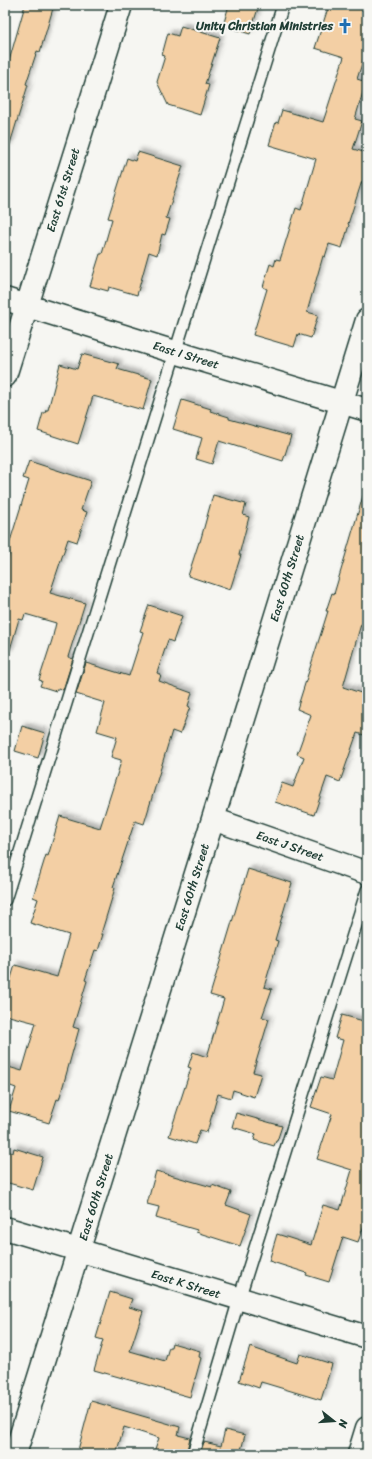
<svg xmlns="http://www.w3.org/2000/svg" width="372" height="1459" font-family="Sriracha,sans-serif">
<defs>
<filter id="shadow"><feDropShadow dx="3.5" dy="-3.5" stdDeviation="2" flood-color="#0004"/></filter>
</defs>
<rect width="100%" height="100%" fill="#f6f6f2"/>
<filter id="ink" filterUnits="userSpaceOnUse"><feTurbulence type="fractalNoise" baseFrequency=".025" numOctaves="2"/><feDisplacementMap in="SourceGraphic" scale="8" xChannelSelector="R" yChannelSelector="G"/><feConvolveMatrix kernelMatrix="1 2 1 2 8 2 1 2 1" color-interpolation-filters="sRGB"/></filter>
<g filter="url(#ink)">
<!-- building -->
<path fill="#f3cfa4" stroke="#1f3d34" filter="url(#shadow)" d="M25,5H54L40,52L37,51L26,84L28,85L9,147L5,146V75Z
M229,5H259L250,34L223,26Z
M329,5H367V48L357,79L366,82L355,119L362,121L353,149L367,153V173L364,182L362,181L348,224L349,225L342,248L329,244L325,257L323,256L307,312L318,315L311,338L298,334L294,347L253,335L267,289L263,287L270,264L274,266L276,259L280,260L296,208L301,210L316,159L269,145L276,122L278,123L282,110L323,122L344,57L315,48Z
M181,26L220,38L205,84L209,85L200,115L168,105L157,82L165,56L162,55L168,33L178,36Z
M138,152L183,166L166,218L170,219L165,235L162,234L157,255L149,252L137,295L109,287L108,291L90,286L100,254H102L112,219L108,218L127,158L135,161Z
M82,354L119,364L117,369L152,379L143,410L93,396L78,444L38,431L43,413H45L46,410H48L60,364L77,369Z
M182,400L211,409L210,411L229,417V419L291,436L283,461L219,441L212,464L196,459L202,438L173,429Z
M29,461L91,481L81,510L87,512L77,542L68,539L50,593L85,603L68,657L73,659L63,690L58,688L56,691L40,686L42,681L39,680L52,640L56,623L25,614L23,620L19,619L9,653L5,652V566L10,552L7,551L29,480L23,478Z
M213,495L246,504L243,515L249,517L239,555H241L230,590L188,576L199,542H200Z
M363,496H367V623L363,622L362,624H361L343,687L367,695V736L357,733L340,782L327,777L314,815L275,802L282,783L293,787L304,757L297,754L311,715L297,709L328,611H326L332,593L334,594Z
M149,605L182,616L173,642L168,640L157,673L161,675L159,681L192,693L188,706L190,707L180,734L172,731L144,824L135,821L113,887L115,888L101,934H103L98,951L95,950L85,980L87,981L73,1027L79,1029L59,1100L57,1099L49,1123L9,1111L16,1088L5,1084V1066L22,1071L36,1023L5,1015V998L15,965L57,977L69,935L30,923L38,899L33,897L46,855L48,856L60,816L100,828L121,762V760L111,757L117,737L97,731L105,703L76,694L86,663L129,676L143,632L140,631Z
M22,726L45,733L38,758L15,751Z
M248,869L292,883L275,940L278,941L264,987L272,989L262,1017L269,1019L253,1072L261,1074L254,1097L233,1090L231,1098L218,1094L207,1132L200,1130L195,1144L169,1136L191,1068L188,1067L193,1052L207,1057L224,999L210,995Z
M342,1015L367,1022V1226L364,1225L358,1242L343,1237L329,1282L306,1275L307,1273L269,1261L277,1234L311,1245L323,1205L340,1210L352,1170L317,1159L332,1114L311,1107L321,1077L332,1080L343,1040L335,1038Z
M236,1113L282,1126L277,1141H276L274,1146L254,1140L256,1134L232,1127Z
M14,1148L43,1157L33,1190L5,1182V1150L13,1153Z
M156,1171L212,1187V1185L231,1192L226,1205L251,1214L240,1246L196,1232L197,1230L156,1218L159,1207L147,1204Z
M110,1292L132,1299L129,1307L143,1311L130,1351L165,1361L169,1347H171L172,1343L200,1351L199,1357L201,1358L190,1397L94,1370L103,1340L96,1338Z
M250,1347L297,1363L300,1354L332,1364L321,1400L261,1382L259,1388L239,1381Z
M91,1401L180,1427L178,1435L190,1438L186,1454H153L159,1438L124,1427L116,1454H77Z
M225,1430L245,1435L240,1454H200L204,1442L221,1446Z"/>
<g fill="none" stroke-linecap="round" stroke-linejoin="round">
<!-- lane casing -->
<g stroke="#1f3d34" stroke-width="14">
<path id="lane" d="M5,900L283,5
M193,1454L239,1299L367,890"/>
</g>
<!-- street casing -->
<g stroke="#1f3d34" stroke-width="25">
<path id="street" d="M5,299L175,352L367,410
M5,376L121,5
M213,819L367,873
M5,1228L367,1337
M15,1454L213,819L367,320
M359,1454L367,1428"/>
</g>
<!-- lane -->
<use href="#lane" stroke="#f6f6f2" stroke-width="11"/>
<!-- street -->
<use href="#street" stroke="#f6f6f2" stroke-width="22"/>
</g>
</g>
<!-- icons -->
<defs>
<g id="church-bare" transform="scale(1.2)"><path d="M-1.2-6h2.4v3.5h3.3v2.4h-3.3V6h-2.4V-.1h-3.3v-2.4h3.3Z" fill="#1f6fb2" stroke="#f6f6f2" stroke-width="2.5" paint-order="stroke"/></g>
</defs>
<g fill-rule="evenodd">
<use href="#church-bare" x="345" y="26"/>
</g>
<g text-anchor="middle" stroke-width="4" stroke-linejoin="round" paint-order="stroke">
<!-- poi labels -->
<g font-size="12" font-weight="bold" fill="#1f3d34" stroke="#f6f6f2" text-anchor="end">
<text x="333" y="30">Unity Christian Ministries</text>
</g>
<!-- street labels -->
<g font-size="12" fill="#1f3d34" stroke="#f6f6f2">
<text transform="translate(63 190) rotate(-73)" y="4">East 61st Street</text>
<text transform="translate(186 355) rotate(17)" y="4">East I Street</text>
<text transform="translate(287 578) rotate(-73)" y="4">East 60th Street</text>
<text transform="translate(290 846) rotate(19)" y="4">East J Street</text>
<text transform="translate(192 887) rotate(-73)" y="4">East 60th Street</text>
<text transform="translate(96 1197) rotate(-73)" y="4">East 60th Street</text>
<text transform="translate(186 1284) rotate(17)" y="4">East K Street</text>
</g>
</g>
<!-- margin -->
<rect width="372" height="1459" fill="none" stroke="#f6f6f2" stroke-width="20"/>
<rect x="10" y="10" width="352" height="1439" fill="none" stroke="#1f3d34" stroke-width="1.5" filter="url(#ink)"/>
<!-- north arrow -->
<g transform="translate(334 1421) rotate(107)" stroke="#f6f6f2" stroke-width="3" paint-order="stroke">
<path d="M0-3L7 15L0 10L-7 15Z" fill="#1f3d34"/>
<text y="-6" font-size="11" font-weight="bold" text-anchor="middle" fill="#1f3d34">N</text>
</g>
</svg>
